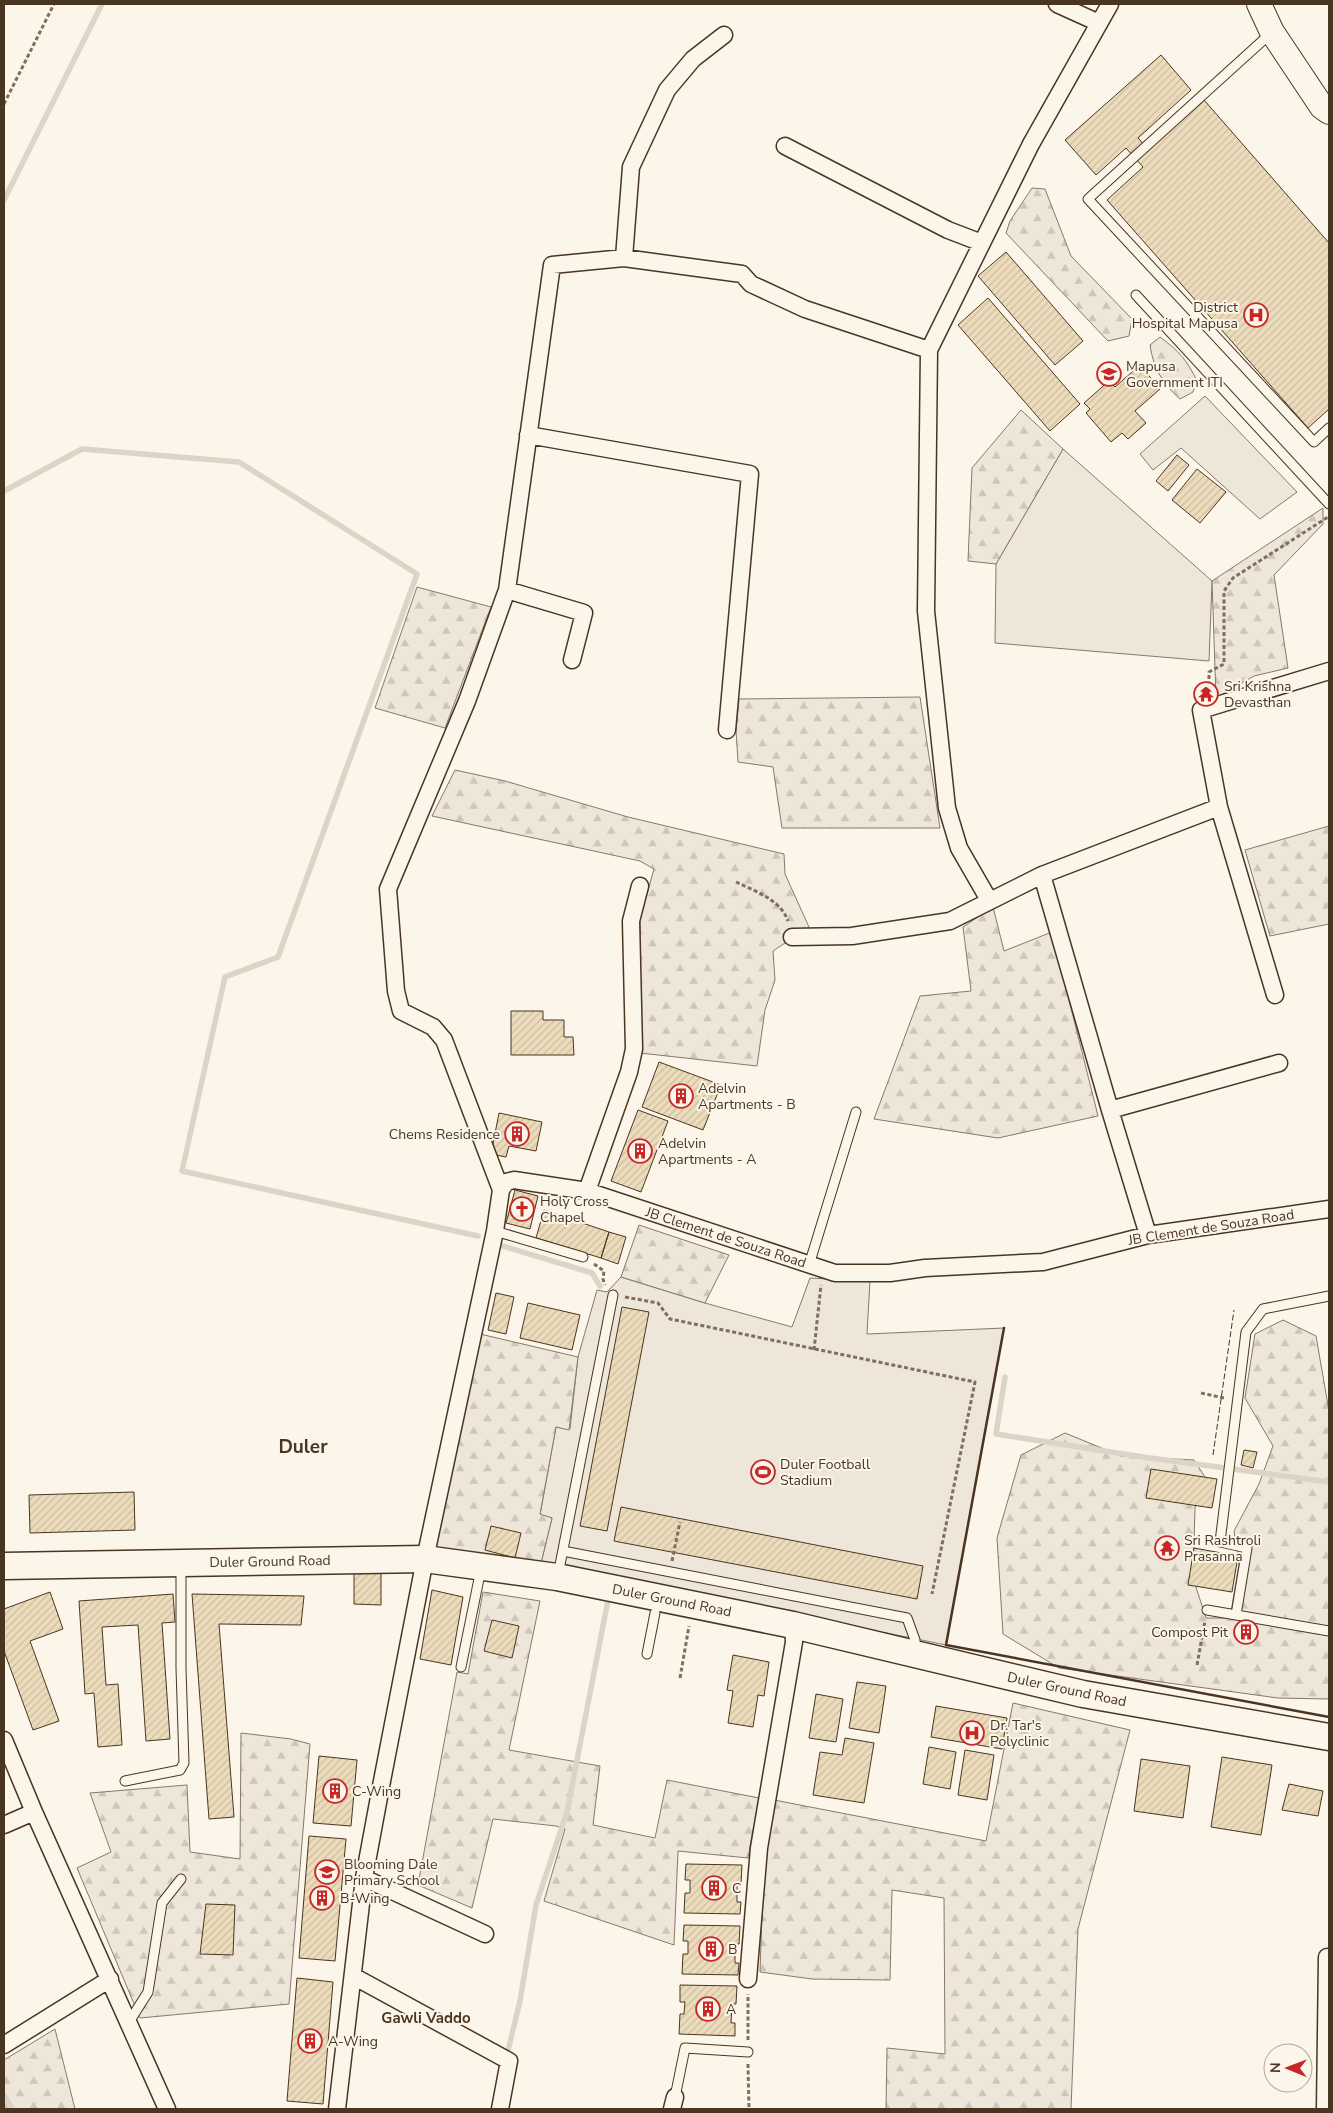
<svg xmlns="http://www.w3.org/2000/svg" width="1333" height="2113" font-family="'Nunito Sans',sans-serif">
<defs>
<pattern id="forest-firs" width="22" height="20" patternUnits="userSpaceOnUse" patternTransform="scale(1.25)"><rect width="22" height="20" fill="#ede6d9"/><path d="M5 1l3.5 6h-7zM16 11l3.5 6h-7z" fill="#cdc6ba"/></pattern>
<pattern id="building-hatch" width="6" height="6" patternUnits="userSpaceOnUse" patternTransform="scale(1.25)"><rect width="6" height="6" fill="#ecdcbc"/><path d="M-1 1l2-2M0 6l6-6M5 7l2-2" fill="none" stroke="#ccbda1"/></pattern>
</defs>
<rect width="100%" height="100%" fill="#fbf6e9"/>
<!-- green -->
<path fill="#ede6d9" stroke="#887966" d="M1205,396L1297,492L1260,519L1181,448L1153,470L1140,454Z
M1063,449L1212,581L1209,661L995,643L996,564Z
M621,1277L705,1303L792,1327L810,1278L870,1281L867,1334L1004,1328L946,1645L541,1563L552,1518L540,1515L556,1427L570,1429L578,1357L597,1290L607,1292Z"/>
<!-- forest -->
<path fill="url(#forest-firs)" stroke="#887966" d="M1032,188L1045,189L1071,256L1132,319L1129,336L1108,341L1006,233L1010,221Z
M1160,337C1179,351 1187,360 1197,381L1193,392L1180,399C1163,384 1153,368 1150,345Z
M1021,410L1063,449L996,564L968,561L972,468Z
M1323,508V524L1274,575L1288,668L1254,676L1216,698L1212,581Z
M417,587L491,607L445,728L375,708Z
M920,697L940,828H782L773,767L738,762L736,731L739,699Z
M455,770L505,781L628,817L784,854L785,874L809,927L773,951L775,980L765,1010L757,1066L640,1053V919L654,869L640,861L432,816Z
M1329,826V924L1270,936L1245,850Z
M993,907L1004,951L1052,932L1098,1116L998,1138L874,1119L920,996L971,991L963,927Z
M639,1225L729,1255L705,1303L621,1277Z
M1283,1320L1316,1336L1329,1411V1699L1278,1698L1059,1668L1003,1634L997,1538L1021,1455L1065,1433L1121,1456L1194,1460L1205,1477L1195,1508L1193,1578L1206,1618H1230L1239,1564L1234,1531L1259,1484L1273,1446L1245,1398L1255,1334Z
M480,1334L578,1357L569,1430L556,1427L540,1514L552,1518L541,1563L433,1547Z
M483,1592L540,1601L509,1750L600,1766L593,1825L655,1838L667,1780L759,1798L748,1858L678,1851L674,1945L544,1901L565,1829L556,1826L493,1819L472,1908L418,1885L457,1672L468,1674Z
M1013,1703L1130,1730L1078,1929L1071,2109H886L887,2048L945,2054L944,1898L892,1890L890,1980L812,1979L760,1972L764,1855L774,1800L986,1841Z
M241,1733L291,1739L310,1744L289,2004L140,2018L77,1868L111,1852L90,1793L187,1785L190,1852L240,1859Z
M55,2029L75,2109H4V2060Z"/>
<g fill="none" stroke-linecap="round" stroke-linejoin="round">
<!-- stream -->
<path stroke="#dcd4c6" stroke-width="5.5" d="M4,200L102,4
M4,491L82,449L239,462L417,574L278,957L225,977L182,1171L478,1236
M503,1246L592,1273L600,1286
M1005,1377L996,1434L1143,1457L1329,1482
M506,2059L520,2001L536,1905L567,1812L609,1595
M4,2095L12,2109"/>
</g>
<!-- building -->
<path fill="url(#building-hatch)" stroke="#4a3520" d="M1161,55L1191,90L1138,138L1148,149L1204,100L1329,243V409L1308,428L1107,200L1143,167L1126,148L1096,175L1065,140Z
M1006,252L1083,341L1055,365L978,276Z
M988,298L1080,404L1050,431L958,325Z
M1140,365L1160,389L1135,411L1146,423L1128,439L1122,433L1111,442L1086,413L1090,409L1084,403L1109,381L1115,387Z
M1177,455L1189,465L1168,491L1156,481Z
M1197,469L1226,492L1200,523L1172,500Z
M511,1011H543V1020H564V1037H573L574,1055H511Z
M659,1062L721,1085L703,1130L642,1107Z
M638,1110L668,1121L641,1192L611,1181Z
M499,1113L542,1122L536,1151L509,1146L506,1157L491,1154Z
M515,1190L538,1196L530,1229L506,1223Z
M544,1210L609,1232L601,1258L536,1238Z
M609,1232L626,1237L618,1264L601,1258Z
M496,1293L514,1297L506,1334L488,1330Z
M528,1303L580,1315L572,1350L520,1338Z
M622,1307L649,1312L607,1531L580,1526Z
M1244,1450L1257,1452L1253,1468L1241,1465Z
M1151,1469L1217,1479L1212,1508L1146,1498Z
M134,1492L135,1530L30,1533L29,1495Z
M621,1507L923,1566L917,1599L614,1541Z
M491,1526L521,1533L515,1558L485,1550Z
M1194,1548L1238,1556L1232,1592L1188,1585Z
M354,1572H381V1605L354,1604Z
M432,1590L463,1597L451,1665L420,1659Z
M50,1592L63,1629L30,1641L59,1721L33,1730L4,1651V1609Z
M173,1594L175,1622L162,1623L170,1739L146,1741L138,1625L102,1627L106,1685L118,1684L122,1745L98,1747L94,1693L85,1694L79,1601Z
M192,1594L304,1596L301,1625L219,1624L234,1817L209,1819Z
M492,1620L519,1626L512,1658L484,1651Z
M1240,1626L1253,1628L1252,1639L1239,1637Z
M733,1655L769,1662L764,1696L758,1695L753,1727L728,1723L733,1691L727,1690Z
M857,1682L886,1686L879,1733L849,1728Z
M816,1694L843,1699L836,1742L809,1738Z
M936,1706L1007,1718L1002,1749L931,1737Z
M845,1738L874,1743L864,1803L813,1795L820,1752L842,1755Z
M929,1747L956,1752L950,1789L923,1784Z
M965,1750L994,1755L987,1800L958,1795Z
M319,1756L357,1760L351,1826L313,1823Z
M1222,1757L1272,1765L1261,1835L1211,1827Z
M1141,1759L1190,1766L1183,1818L1134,1811Z
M1289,1784L1323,1791L1318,1816L1282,1810Z
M309,1836L346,1839L335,1961L299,1958Z
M686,1864L742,1865L741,1883H737V1902H741L740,1914L684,1913L685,1893H690V1880H685Z
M206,1904L235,1905L233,1955L200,1954Z
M684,1925L740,1926L739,1944H735V1963H739L738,1975L682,1974L683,1954H688V1941H683Z
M297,1978L333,1982L323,2104L287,2101Z
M680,1985L737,1986L736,2004H732L731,2023H735V2036L679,2034L680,2014H684L685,2002H680Z"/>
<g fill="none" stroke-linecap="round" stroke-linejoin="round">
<!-- service casing -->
<g stroke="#4a3520" stroke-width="11">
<path id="service" d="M1271,33L1088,199L1314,442L1329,428
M1136,295L1329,504
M495,1231L583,1257
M809,1265L856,1112
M563,1551L907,1618L915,1640V1651
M558,1575L613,1295
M1207,1610L1329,1631
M1236,1615L1247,1548L1220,1542L1246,1332L1263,1309L1329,1296
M647,1654L655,1613
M461,1667L481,1569
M125,1781L180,1770L184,1763L181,1668V1566
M129,2022L148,1992L162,1903L181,1879
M675,2097L685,2048L748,2052"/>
</g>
<!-- minor casing -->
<g stroke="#4a3520" stroke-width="19">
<path id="minor" d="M1057,4L1099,23
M785,146L948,230L982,243
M624,258L631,167L667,90L693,59L724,35
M528,435L750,474L727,730
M507,590L584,613L572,660
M1219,807L1275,995
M1042,875L1110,1110L1148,1235
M989,900L959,848L947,808L926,611L929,350L1031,144L1110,4
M792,937L852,936L950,921L1042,875L1219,807L1201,710L1329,671
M1110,1110L1279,1063
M501,1190L444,1040L433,1027L401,1011L396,991L388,889L467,701L507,590L552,265L624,258L742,274L751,284L805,309L929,350
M587,1191L629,1072L634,1049L631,921L640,886
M4,1740L34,1812L167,2109
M4,1825L34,1812
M364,1878L485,1934
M353,1976L509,2061L500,2109
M748,1979L759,1848L794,1642L793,1625
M4,2045L110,1979
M337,2109L364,1878L382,1781L425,1559L495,1231L501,1190L506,1182L514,1180L587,1191L835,1273H890L925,1268L1043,1262L1148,1235L1329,1209
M672,2109L675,2097
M1325,2109L1327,1957"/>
</g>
<!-- secondary casing -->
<g stroke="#4a3520" stroke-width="26">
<path id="secondary" d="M1259,4L1272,32L1322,107L1329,112"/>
</g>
<!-- primary casing -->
<g stroke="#4a3520" stroke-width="29">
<path id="primary" d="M4,1566L425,1559L557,1577L793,1625L1083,1694L1329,1737"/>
</g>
<!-- path -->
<path stroke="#7f6f5c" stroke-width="3" stroke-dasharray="4 2.5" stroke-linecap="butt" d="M4,104L54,4
M1209,692V672L1224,664V591L1233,578L1328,517
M736,882C755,891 781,900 788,921
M594,1264L604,1271L603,1279L605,1285
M625,1297L658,1303L670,1319L975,1382L932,1594
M814,1350L821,1285
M1201,1393L1224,1398
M672,1561L680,1522
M1197,1665L1205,1621
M680,1678L689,1626
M748,2040V1994
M748,2064L749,2109"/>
<!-- service -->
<use href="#service" stroke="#fbf6e9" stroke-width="9"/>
<!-- minor -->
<use href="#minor" stroke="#fbf6e9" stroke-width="16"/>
<!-- secondary -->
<use href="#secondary" stroke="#fbf6e9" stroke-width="24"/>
<!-- primary -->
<use href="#primary" stroke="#fbf6e9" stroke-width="26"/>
<!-- fence -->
<path stroke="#4a3520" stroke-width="1" stroke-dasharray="6 2.5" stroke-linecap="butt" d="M1213,1455L1234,1310"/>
<!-- wall -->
<path stroke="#4a3520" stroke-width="2.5" d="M1004,1328L946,1645L1329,1717"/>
</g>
<!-- icons -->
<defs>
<g id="hospital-ring" transform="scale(1.25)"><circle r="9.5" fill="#fbf6e9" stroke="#c62828" stroke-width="1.5"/><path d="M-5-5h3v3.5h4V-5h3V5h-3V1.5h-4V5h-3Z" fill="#c62828"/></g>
<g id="university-ring" transform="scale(1.25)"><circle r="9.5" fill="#fbf6e9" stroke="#c62828" stroke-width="1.5"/><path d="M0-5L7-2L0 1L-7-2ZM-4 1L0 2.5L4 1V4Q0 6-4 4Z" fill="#c62828"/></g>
<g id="temple-ring" transform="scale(1.25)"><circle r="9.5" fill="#fbf6e9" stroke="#c62828" stroke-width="1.5"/><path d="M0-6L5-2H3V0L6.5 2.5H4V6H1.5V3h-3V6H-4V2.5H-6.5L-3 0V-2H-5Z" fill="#c62828"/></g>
<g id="building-ring" transform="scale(1.25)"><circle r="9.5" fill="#fbf6e9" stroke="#c62828" stroke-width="1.5"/><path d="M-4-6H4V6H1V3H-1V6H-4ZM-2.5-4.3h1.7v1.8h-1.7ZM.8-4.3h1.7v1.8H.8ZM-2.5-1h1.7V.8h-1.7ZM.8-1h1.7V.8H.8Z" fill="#c62828"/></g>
<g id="church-ring" transform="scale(1.25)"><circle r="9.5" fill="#fbf6e9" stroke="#c62828" stroke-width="1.5"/><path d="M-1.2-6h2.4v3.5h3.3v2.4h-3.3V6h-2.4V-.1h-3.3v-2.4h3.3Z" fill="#c62828"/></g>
<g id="stadium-ring" transform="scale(1.25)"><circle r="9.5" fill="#fbf6e9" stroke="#c62828" stroke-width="1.5"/><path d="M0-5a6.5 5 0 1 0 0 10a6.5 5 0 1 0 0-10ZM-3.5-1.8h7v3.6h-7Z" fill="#c62828"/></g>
<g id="school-ring" transform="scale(1.25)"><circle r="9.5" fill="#fbf6e9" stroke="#c62828" stroke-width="1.5"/><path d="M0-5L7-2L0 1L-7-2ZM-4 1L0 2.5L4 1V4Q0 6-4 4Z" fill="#c62828"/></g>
</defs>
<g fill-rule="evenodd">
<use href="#hospital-ring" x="1256" y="315"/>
<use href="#university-ring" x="1109" y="374"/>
<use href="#temple-ring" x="1206" y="694"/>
<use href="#building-ring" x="681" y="1096"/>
<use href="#building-ring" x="517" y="1134"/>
<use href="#building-ring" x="640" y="1151"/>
<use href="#church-ring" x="522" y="1209"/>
<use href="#stadium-ring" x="763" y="1472"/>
<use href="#temple-ring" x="1167" y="1548"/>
<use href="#building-ring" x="1246" y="1632"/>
<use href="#hospital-ring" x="972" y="1733"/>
<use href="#building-ring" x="335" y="1791"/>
<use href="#school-ring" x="327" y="1872"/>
<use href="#building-ring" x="714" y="1888"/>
<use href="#building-ring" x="322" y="1898"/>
<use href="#building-ring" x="711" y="1949"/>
<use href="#building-ring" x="708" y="2009"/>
<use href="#building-ring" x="310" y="2041"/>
</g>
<g text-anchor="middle" stroke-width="4" stroke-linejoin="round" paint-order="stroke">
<!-- poi labels -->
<g font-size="14" fill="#4a3520" stroke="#fbf6e9" text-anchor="start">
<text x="1238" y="312" text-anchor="end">District<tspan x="1238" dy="16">Hospital Mapusa</tspan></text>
<text x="1126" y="371">Mapusa<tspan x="1126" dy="16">Government ITI</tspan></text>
<text x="1224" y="691">Sri Krishna<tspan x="1224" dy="16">Devasthan</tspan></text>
<text x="698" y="1093">Adelvin<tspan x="698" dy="16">Apartments - B</tspan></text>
<text x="500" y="1139" text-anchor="end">Chems Residence</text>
<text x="658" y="1148">Adelvin<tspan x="658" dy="16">Apartments - A</tspan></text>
<text x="540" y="1206">Holy Cross<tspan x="540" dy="16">Chapel</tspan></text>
<text x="780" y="1469">Duler Football<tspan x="780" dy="16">Stadium</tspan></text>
<text x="1184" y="1545">Sri Rashtroli<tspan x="1184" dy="16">Prasanna</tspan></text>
<text x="1228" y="1637" text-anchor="end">Compost Pit</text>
<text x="990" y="1730">Dr. Tar's<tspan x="990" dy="16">Polyclinic</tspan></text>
<text x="352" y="1796">C-Wing</text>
<text x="344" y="1869">Blooming Dale<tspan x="344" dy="16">Primary School</tspan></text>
<text x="732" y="1893">C</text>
<text x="340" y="1903">B-Wing</text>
<text x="728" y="1954">B</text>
<text x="726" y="2014">A</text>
<text x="328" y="2046">A-Wing</text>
</g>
<!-- street labels -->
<g font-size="14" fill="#4a3520" stroke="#fbf6e9">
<text transform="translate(1211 1227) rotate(-9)" y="5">JB Clement de Souza Road</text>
<text transform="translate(726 1237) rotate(18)" y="5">JB Clement de Souza Road</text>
<text transform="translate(270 1561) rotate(-1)" y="5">Duler Ground Road</text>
<text transform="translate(672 1600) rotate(11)" y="5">Duler Ground Road</text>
<text transform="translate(1067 1689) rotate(12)" y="5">Duler Ground Road</text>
</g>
<!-- neighbourhood labels -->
<g font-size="15" font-weight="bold" fill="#4a3520" stroke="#fbf6e9">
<text x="426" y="2023">Gawli Vaddo</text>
</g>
<!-- district labels -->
<g font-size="19" font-weight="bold" fill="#4a3520" stroke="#fbf6e9">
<text x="303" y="1453">Duler</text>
</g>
</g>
<!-- border -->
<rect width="1333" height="2113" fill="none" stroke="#4a3520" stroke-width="10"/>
<!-- north arrow -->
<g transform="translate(1288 2068) rotate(271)"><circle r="24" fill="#fbf6e9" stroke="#b4a999"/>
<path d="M0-4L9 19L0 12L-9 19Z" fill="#c62828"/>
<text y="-8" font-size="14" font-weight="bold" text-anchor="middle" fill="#4a3520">N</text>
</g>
</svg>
